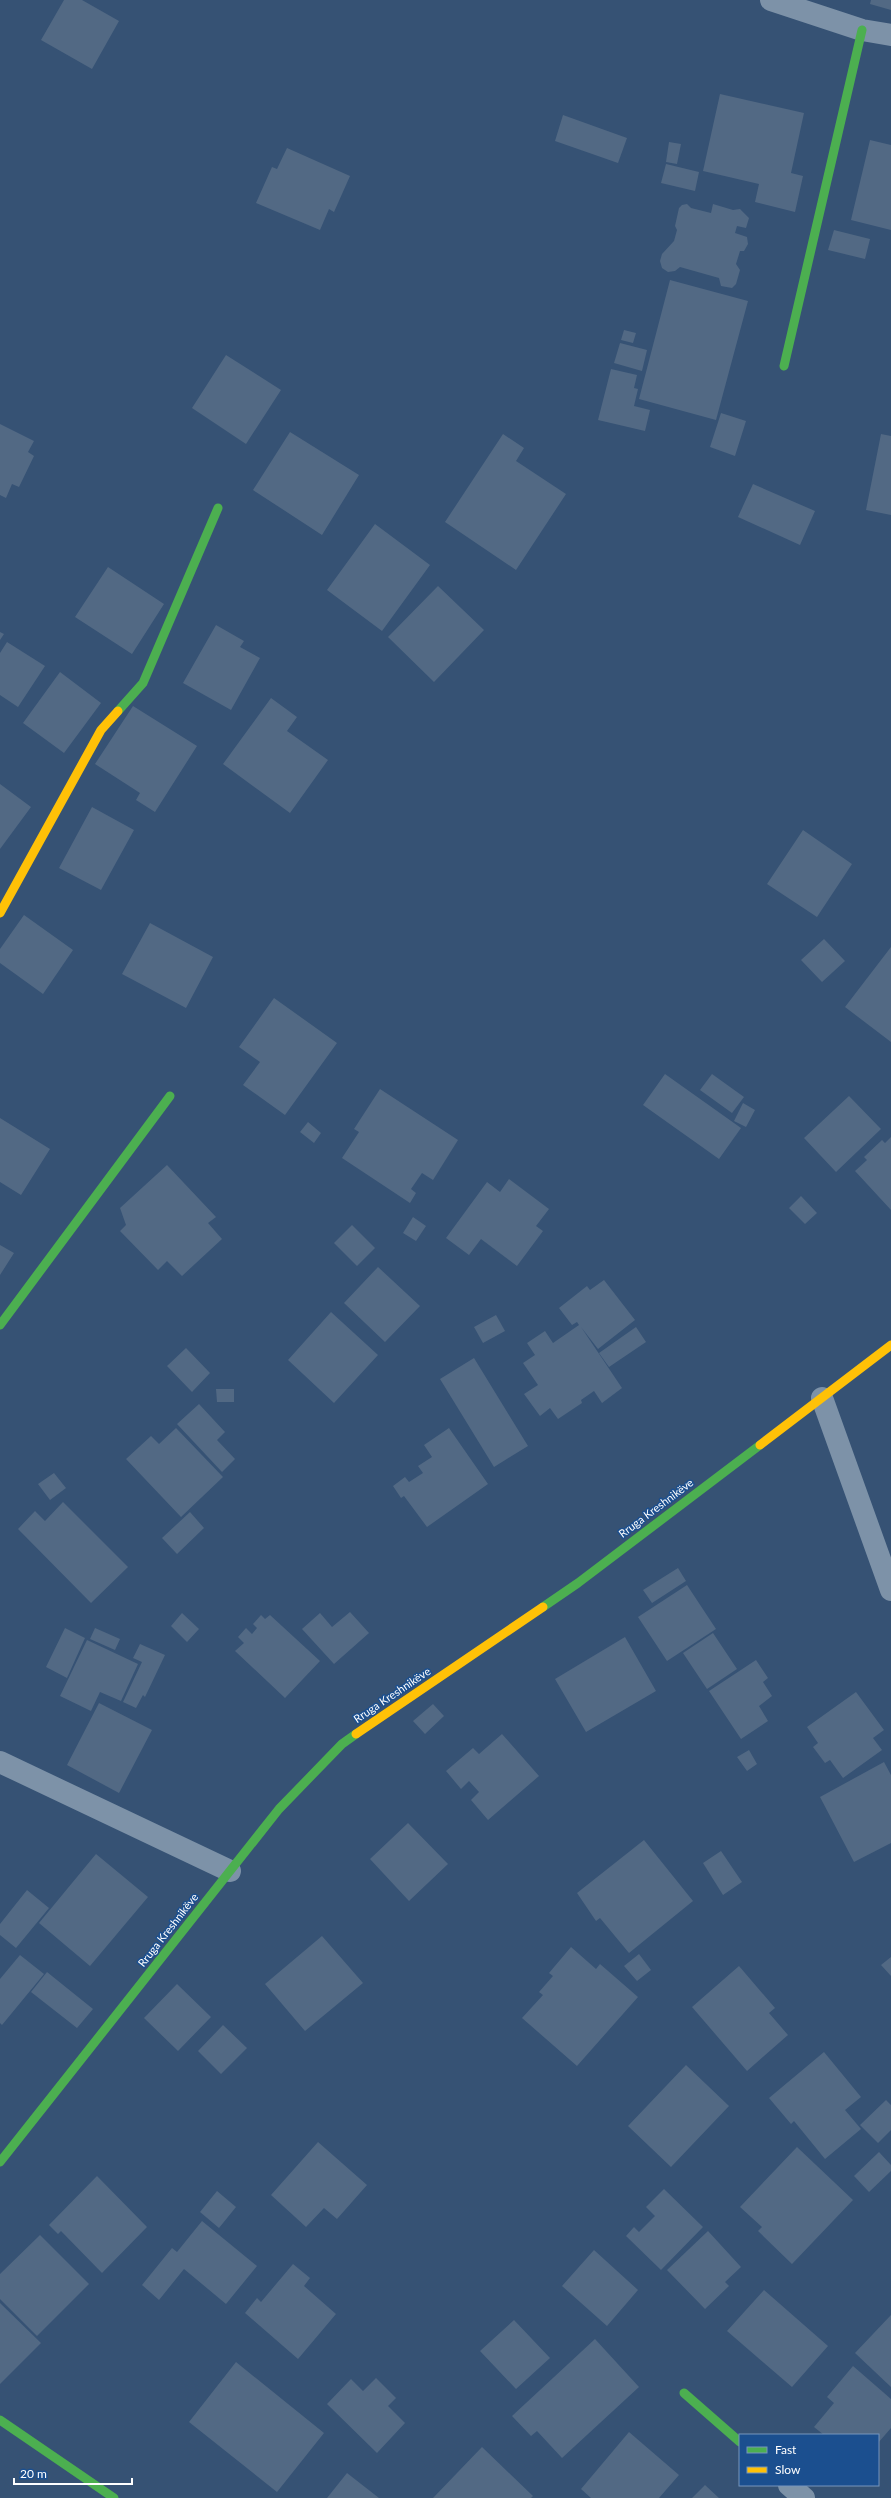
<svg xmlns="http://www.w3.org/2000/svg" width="891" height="2498" font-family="Lato,sans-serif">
<rect width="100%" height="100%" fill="#365274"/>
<!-- building -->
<path fill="#526984" d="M64,0H82L119,21L92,69L41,40Z
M871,0H891V10L870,4Z
M720,94L804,113L791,173L803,176L795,212L755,202L759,184L703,171Z
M563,115L627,138L618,163L555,141Z
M870,140L891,145V230L851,220Z
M669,142L681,144L677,164L666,162Z
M287,148L350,176L334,212L329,209L320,230L256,203L272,167L277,169Z
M666,164L699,172L695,191L661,183Z
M687,204L691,208L711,213L713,204L733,210L740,209L749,218L746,228L737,226L735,233L747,237L748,244L744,251H740L736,264L740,270L736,284L732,288L721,286L719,278L680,267L675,271L668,272L662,268L660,261L662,254L674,241L677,230L675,226L679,208L682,205Z
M834,230L870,239L865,259L828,250Z
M670,280L748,301L716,420L639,399Z
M624,330L636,333L633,343L621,340Z
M620,343L647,350L642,371L614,363Z
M226,355L281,390L246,444L192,408Z
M611,369L637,375L634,388L638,389L634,406L650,410L645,431L598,420Z
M721,413L746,421L735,456L710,447Z
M0,424L34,441L28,452L34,456L19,487L12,484L6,498L0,495Z
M290,432L359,475L322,535L253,490Z
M503,434L524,448L516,461L566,494L516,570L445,522Z
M881,434L891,436V515L866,510Z
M753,484L815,511L800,545L738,517Z
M375,524L430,565L382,631L327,590Z
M108,567L164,604L132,654L75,617Z
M438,586L484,630L434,682L388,637Z
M216,625L244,641L240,647L260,658L231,710L183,683Z
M0,632L4,634L0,640Z
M7,642L45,666L18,707L0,695V653Z
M60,672L101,703L64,753L23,723Z
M271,698L297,717L287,731L328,760L290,813L223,764Z
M133,706L197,746L155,812L136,800L140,793L95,764Z
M0,784L31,807L0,849Z
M92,807L134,830L101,890L59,868Z
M803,830L852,864L817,917L767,884Z
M24,915L73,950L43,994L0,963V949Z
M150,923L213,957L186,1008L122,974Z
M824,939L845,961L822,982L801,960Z
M891,947V1042L845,1007Z
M274,998L337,1043L285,1115L243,1085L260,1062L239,1047Z
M665,1074L741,1128L719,1159L643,1105Z
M712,1074L744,1097L732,1113L700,1090Z
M380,1089L458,1140L433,1180L422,1173L411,1189L416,1193L410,1203L342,1158L359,1132L354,1129Z
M849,1096L881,1129L836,1172L804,1138Z
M743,1103L755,1110L746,1127L734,1121Z
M0,1118L50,1149L21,1195L0,1182Z
M308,1122L321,1133L314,1143L300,1132Z
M891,1137V1210L855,1171L867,1160L864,1157L882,1140L885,1143Z
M167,1165L216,1217L208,1223L222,1239L182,1276L167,1261L158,1270L120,1231L126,1225L120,1208Z
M509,1179L549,1209L536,1226L543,1231L517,1266L481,1239L469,1255L446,1238L487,1182L500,1192Z
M801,1196L817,1213L805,1224L789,1208Z
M413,1217L426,1226L416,1241L403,1233Z
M352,1225L375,1248L357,1266L334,1243Z
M0,1245L14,1253L0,1275Z
M378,1267L420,1306L385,1342L344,1303Z
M604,1280L635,1320L598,1349L581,1327L622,1388L602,1403L594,1391L581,1400L582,1403L558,1419L550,1408L540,1416L524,1394L538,1385L523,1363L535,1355L527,1343L545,1331L553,1343L579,1325L577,1322L572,1325L559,1308L587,1286L590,1290Z
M331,1312L378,1355L334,1403L288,1360Z
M496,1315L505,1331L483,1343L474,1327Z
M636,1327L646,1342L609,1367L599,1353Z
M186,1348L210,1373L192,1392L167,1366Z
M474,1358L528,1446L494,1467L440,1379Z
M216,1389H234V1402H217Z
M199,1404L225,1432L217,1440L235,1459L222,1472L177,1424Z
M176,1428L223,1477L181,1517L126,1459L151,1436L159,1444Z
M449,1428L488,1484L427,1527L404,1496L401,1498L393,1486L405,1477L409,1482L423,1473L418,1466L432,1457L424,1445Z
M54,1473L66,1488L50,1500L38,1484Z
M63,1502L128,1567L91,1603L18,1529L35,1511L45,1521Z
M190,1512L204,1528L177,1554L162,1538Z
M678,1568L686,1581L652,1603L643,1590Z
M687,1585L716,1629L667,1661L638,1617Z
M350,1612L369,1633L334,1664L302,1629L320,1613L332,1627Z
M182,1613L199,1629L187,1642L171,1626Z
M261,1615L265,1619L270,1615L320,1661L285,1698L235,1651L244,1643L238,1637L246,1628L252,1634L257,1628L253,1624Z
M65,1628L85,1638L67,1678L46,1667Z
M95,1628L120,1639L115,1650L90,1639Z
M713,1633L737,1669L707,1689L683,1653Z
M625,1637L656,1691L586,1732L555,1679Z
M87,1640L138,1664L121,1701L100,1692L91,1711L60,1696Z
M140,1644L165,1655L145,1697L143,1695L136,1708L123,1702L142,1662L133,1658Z
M756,1660L768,1678L763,1682L772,1696L759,1706L768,1721L741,1739L709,1691Z
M856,1692L884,1730L873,1738L882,1750L843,1778L830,1760L825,1763L813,1747L818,1743L807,1727Z
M99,1703L152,1730L119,1793L67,1765Z
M433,1704L444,1716L425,1734L413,1721Z
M502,1734L539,1776L488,1820L471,1800L479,1792L469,1781L461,1789L446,1771L473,1748L479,1754Z
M749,1750L757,1764L747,1771L737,1757Z
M884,1762L891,1775V1843L854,1862L820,1797Z
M408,1823L448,1864L409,1901L370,1859Z
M644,1840L693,1901L629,1953L600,1918L596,1921L577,1893Z
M721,1851L742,1882L723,1895L703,1863Z
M96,1854L148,1897L90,1966L39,1923Z
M27,1890L49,1908L16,1948L0,1935V1924Z
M322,1936L363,1983L305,2031L265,1984Z
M571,1947L596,1969L600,1964L638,1997L577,2066L522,2018L543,1995L539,1992L553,1976L549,1973Z
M639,1954L651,1970L637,1981L624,1966Z
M20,1955L44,1974L2,2025L0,2023V1979Z
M891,1957V1976L881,1965Z
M739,1966L775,2008L769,2013L788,2035L747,2071L692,2007Z
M47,1972L93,2009L77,2028L31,1992Z
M177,1984L211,2017L178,2051L144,2018Z
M223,2025L247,2048L221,2074L198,2051Z
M824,2052L861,2097L845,2110L861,2129L825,2159L794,2121L791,2124L769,2098Z
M686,2065L729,2106L671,2167L628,2126Z
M886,2100L891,2105V2130L878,2143L860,2125Z
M318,2142L367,2185L337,2219L324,2208L306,2227L271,2195Z
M797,2147L853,2200L792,2264L758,2231L762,2227L740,2207Z
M879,2152L891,2165V2171L869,2192L854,2176Z
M97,2176L147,2227L102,2273L61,2231L58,2234L49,2225Z
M664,2189L703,2227L661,2270L626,2236L634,2227L639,2232L655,2216L646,2207Z
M217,2191L236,2207L219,2228L200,2212Z
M202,2221L257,2266L226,2304L184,2269L159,2300L142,2285L172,2248L177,2252Z
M708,2231L741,2267L725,2282L729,2286L705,2309L667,2270Z
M40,2235L89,2284L37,2336L0,2299V2274Z
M594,2250L638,2290L607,2326L562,2286Z
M293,2264L310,2278L304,2286L336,2314L298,2359L245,2313L257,2298L261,2302Z
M764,2290L828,2346L792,2387L727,2331Z
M0,2303L41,2343L0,2384Z
M891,2315V2387L855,2353Z
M514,2320L550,2358L516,2389L480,2351Z
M595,2339L639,2387L562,2458L537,2431L531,2436L512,2416Z
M236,2362L324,2433L277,2492L189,2422Z
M853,2366L891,2399V2428L878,2443V2435H824L814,2427L834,2403L827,2397Z
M376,2378L396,2398L388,2406L405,2423L377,2453L327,2404L351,2379L363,2391Z
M629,2432L679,2475L659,2498H591L581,2489Z
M482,2447L533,2496L531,2498H433Z
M347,2473L379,2498H327Z
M705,2485L719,2498H692Z"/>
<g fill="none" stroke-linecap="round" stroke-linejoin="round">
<!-- street -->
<path stroke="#7d92a8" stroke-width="22" d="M771,0L862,30L891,35
M822,1398L891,1590
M0,1762L230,1871
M789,2485L804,2498"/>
<!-- fast -->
<path stroke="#4caf50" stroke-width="9" d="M784,366L862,30
M118,711L143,683L218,508
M0,1325L170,1096
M543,1607L578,1583L760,1445
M0,2162L279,1809L342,1744L356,1734
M684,2393L740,2442
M0,2420L114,2498"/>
<!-- slow -->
<path stroke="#ffc107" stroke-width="9" d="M0,913L101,730L118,711
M760,1445L891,1345
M356,1734L543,1607"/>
</g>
<g text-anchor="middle" stroke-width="3" stroke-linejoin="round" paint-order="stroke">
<!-- street labels -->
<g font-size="11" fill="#fff" stroke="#1b4f8f">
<text transform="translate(656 1508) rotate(-37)" y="4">Rruga Kreshnikëve</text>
<text transform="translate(392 1695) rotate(-34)" y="4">Rruga Kreshnikëve</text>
<text transform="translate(168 1930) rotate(-52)" y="4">Rruga Kreshnikëve</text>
</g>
</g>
<!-- legend -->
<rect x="739" y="2434" width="140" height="52" fill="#1b4f8f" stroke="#7695bc"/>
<rect x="747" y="2447" width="20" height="6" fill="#4caf50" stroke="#7695bc"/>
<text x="775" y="2454" font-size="12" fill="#ffffff">Fast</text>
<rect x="747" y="2467" width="20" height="6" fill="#ffc107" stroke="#7695bc"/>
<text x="775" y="2474" font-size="12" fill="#ffffff">Slow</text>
<!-- scale -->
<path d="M14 2478v6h118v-6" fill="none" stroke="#ffffff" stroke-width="2"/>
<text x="20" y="2478" font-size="12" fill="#ffffff" stroke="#1b4f8f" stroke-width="3" paint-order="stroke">20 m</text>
</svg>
